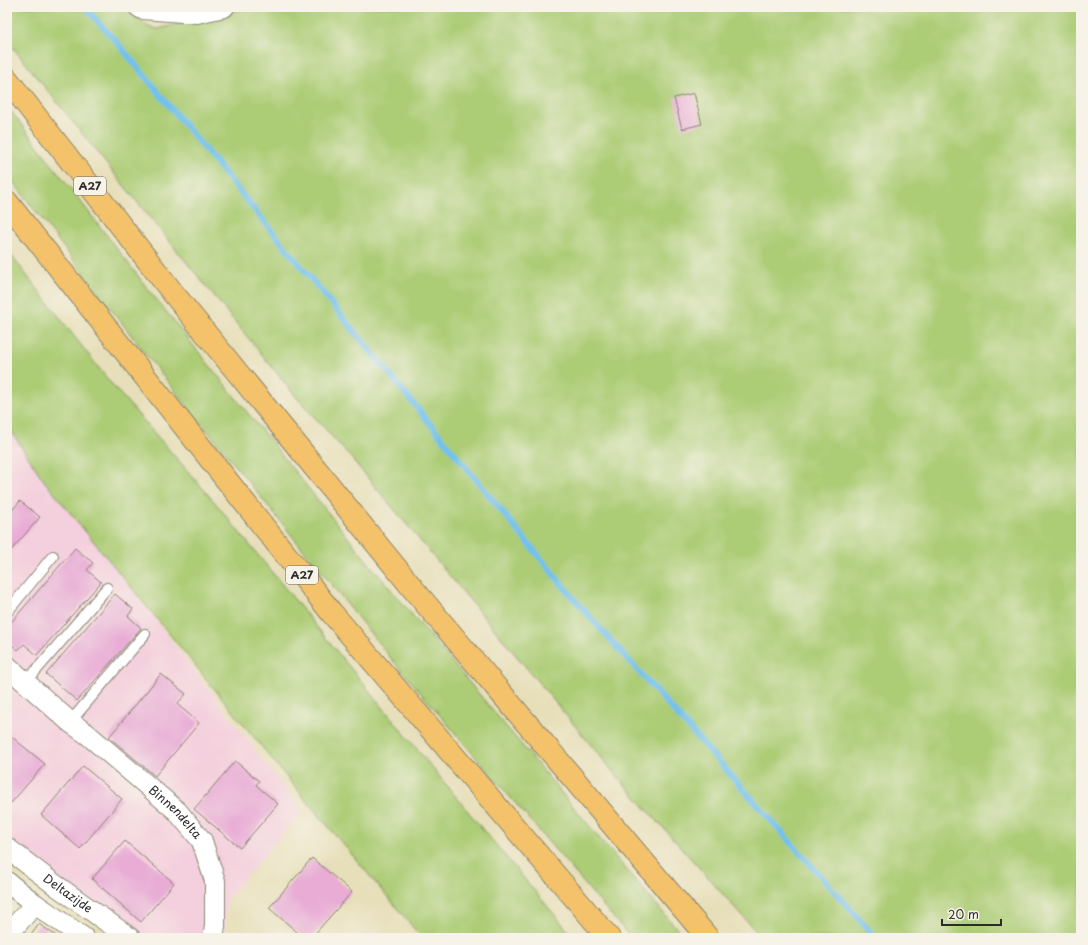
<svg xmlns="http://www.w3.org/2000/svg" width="1088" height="945" font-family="'Playpen Sans',sans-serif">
<rect width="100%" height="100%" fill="#f7f3e8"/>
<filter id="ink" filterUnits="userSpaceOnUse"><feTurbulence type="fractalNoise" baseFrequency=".025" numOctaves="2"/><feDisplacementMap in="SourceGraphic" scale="8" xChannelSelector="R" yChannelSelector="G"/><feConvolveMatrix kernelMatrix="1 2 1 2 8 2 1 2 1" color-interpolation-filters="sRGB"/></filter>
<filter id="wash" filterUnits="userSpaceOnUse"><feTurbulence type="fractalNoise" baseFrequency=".012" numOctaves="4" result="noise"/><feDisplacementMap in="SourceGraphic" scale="16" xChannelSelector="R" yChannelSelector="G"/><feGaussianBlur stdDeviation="0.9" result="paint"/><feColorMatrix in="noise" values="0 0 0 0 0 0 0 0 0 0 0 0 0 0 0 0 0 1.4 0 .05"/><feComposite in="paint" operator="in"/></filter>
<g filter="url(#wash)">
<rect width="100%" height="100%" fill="#e7dfb9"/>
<!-- built -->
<path fill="#f4cfdd" d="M7,427L302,811L227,899L224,938H117L7,856Z"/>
<!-- green -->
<path fill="#accc74" stroke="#6c7c50" d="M7,7H125L134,13L148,27L158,29L248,7H1081V938H762L616,775L347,453L298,399L121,182L7,40Z
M7,106L148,289L371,566L479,694L606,846L685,938H631L389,656L151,361L7,174Z
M7,250L109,381L212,499L480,826L574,938H422L289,780L44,481L7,425Z"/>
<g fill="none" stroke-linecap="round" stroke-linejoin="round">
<!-- stream -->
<path stroke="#72c1ed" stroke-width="6" d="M85,7L121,47L574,599L876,938"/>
</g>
<g id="blocks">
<!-- building -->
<path fill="#e8acd5" d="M694,93L702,124L682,129L674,98Z
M20,501L40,517L7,555V516Z
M75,548L93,563L87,570L101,582L37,655L24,644L18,650L7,641V627Z
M115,594L133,609L128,616L141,628L77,701L46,674Z
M161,674L186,694L177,704L199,723L155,776L109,737Z
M7,733L45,764L11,803L7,800Z
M235,761L259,781L256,785L278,804L240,848L194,809Z
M83,766L122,799L80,849L41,815Z
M125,841L174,883L141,922L92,879Z
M312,858L352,892L311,938H304L269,908Z
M39,924L52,933L59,938H29Z"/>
</g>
</g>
<g filter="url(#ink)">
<use href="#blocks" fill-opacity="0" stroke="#898572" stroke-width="1"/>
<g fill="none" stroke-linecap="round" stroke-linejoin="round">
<!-- lane casing -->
<g stroke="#898572" stroke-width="12">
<path id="lane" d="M7,612L53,556
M26,682L107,588
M70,722L145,634"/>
</g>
<!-- street casing -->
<g stroke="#898572" stroke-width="22">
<g id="street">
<path d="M139,7L142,9L197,13L224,7"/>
<path id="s1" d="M7,666L70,722L87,734L177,811L202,841L215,881V926L213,938"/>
<path id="s2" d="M7,848L54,884L130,938"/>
<path d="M7,882L35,904L84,938"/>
<path d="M7,935L35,904"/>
</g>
</g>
<!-- highway casing -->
<g stroke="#898572" stroke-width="24">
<path id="highway" d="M7,79L173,293L414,590L708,938
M7,202L331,612L609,938"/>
</g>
<!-- lane -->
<use href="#lane" stroke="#fff" stroke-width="10"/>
<!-- street -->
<use href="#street" stroke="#fff" stroke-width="20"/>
<!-- highway -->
<use href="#highway" stroke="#f3c26a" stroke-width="22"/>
</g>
</g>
<g text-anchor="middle" stroke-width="3" stroke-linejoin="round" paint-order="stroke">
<!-- shield labels -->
<g fill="#f7f3e8" stroke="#686764" stroke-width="1">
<rect x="74" y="177" width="32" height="18" rx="3"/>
<rect x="286" y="566" width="32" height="18" rx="3"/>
</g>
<g font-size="11" font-weight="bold" fill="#2b2b2b">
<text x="90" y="190">A27</text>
<text x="302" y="579">A27</text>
</g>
<!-- street labels -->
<g font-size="12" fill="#2b2b2b" stroke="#f7f3e8">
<text dy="4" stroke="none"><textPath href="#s1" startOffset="223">Binnendelta</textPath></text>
<text dy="4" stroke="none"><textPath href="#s2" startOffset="76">Deltazijde</textPath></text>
</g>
</g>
<!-- margin -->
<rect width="1088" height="945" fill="none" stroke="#f7f3e8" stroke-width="24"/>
<!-- scale -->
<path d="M942 919v6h59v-6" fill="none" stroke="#2b2b2b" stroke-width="2"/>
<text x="948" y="919" font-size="12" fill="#2b2b2b" stroke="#f7f3e8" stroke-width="3" paint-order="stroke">20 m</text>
</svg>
